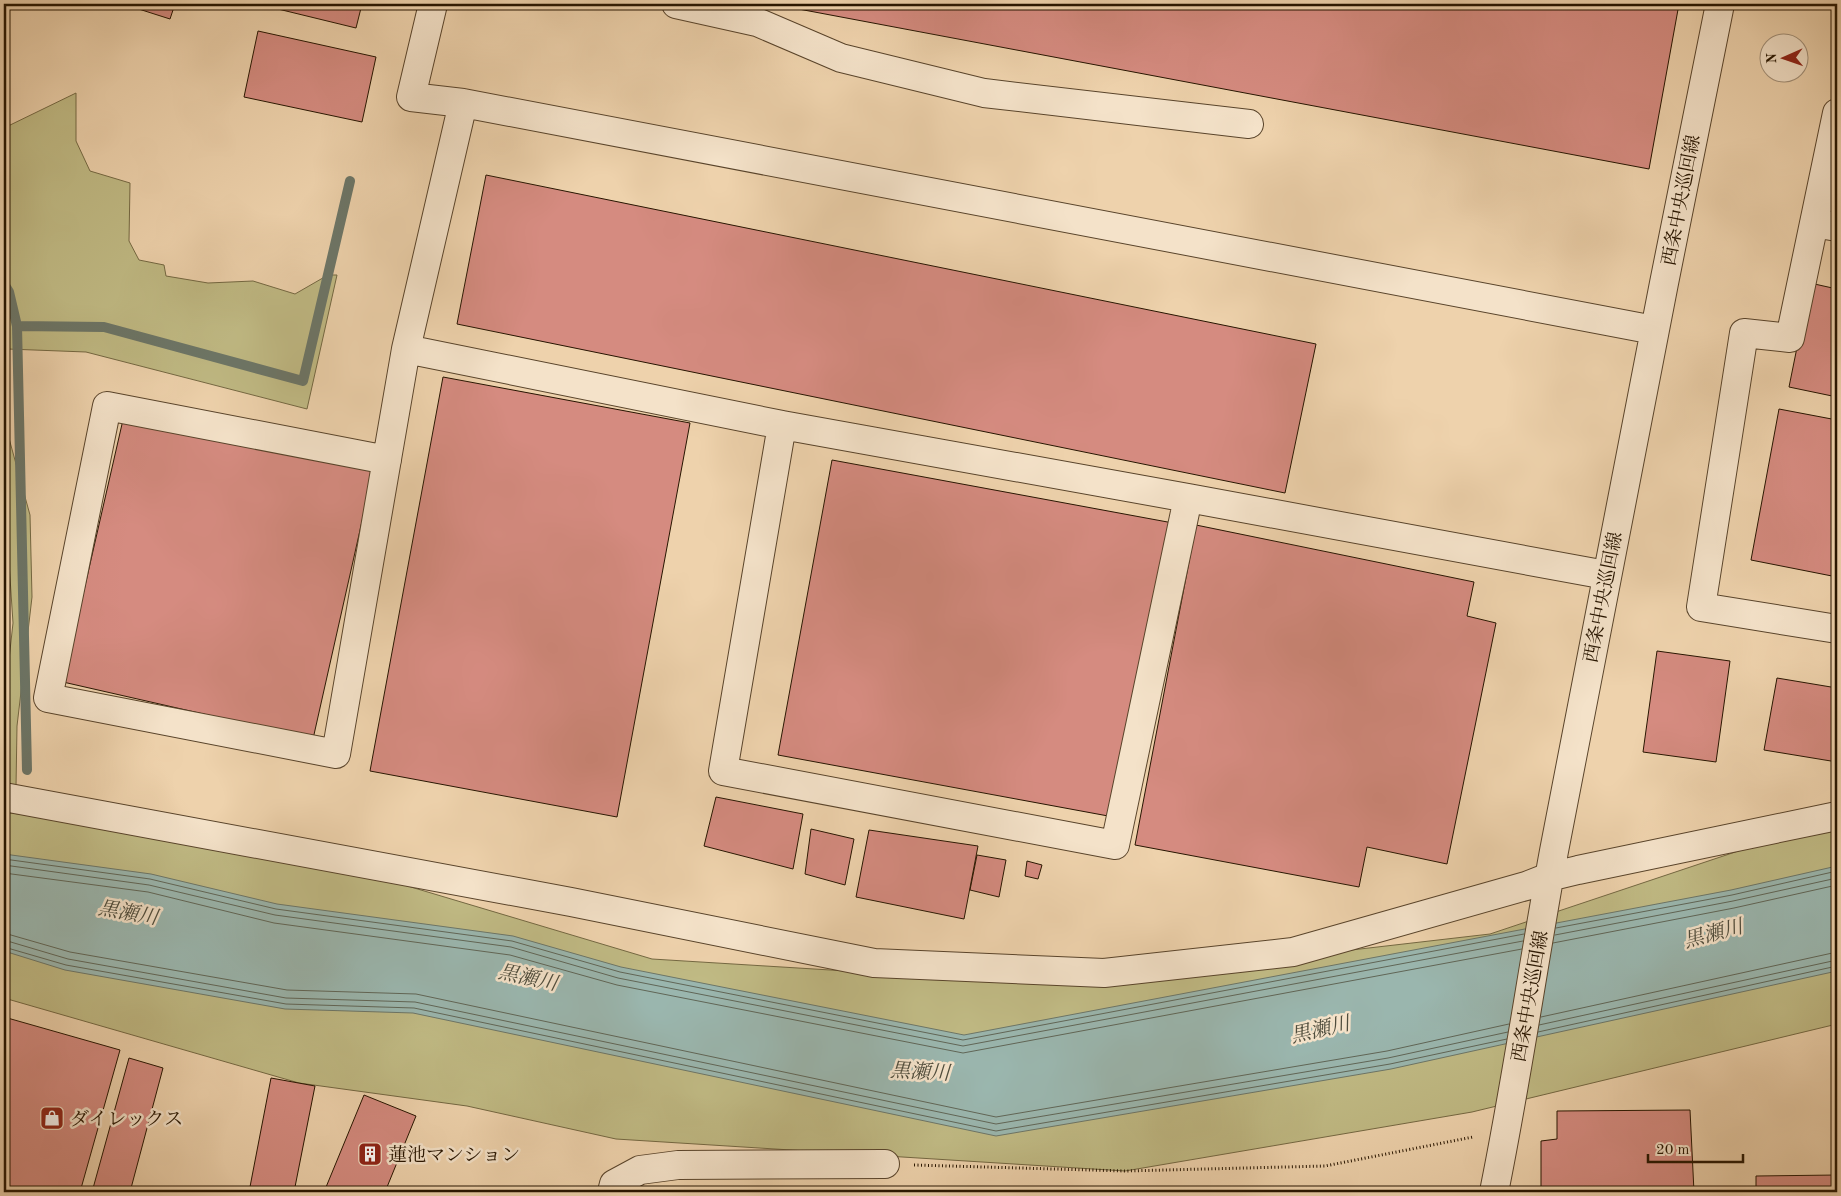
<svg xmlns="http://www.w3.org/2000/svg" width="1841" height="1196" font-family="'Old Standard TT','Noto Serif JP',serif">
<rect width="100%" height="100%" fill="#eed2ac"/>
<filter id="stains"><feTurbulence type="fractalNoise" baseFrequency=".004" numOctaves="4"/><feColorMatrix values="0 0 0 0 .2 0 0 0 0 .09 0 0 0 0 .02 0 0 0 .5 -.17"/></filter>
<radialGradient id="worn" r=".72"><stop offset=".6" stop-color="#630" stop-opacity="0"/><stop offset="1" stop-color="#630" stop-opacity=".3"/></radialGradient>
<!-- green -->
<path fill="#c0ba84" stroke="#746842" d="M76,93V141L90,171L130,183L129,241L139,260L164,265L166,276L208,283L253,281L295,294L328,275H337L307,409L86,352L8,349L4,403V128Z
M4,420L30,515L32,597L17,726L16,787L4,784V705L13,623L6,517L4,509Z
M4,812L287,850L652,959L1057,984L1490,934L1837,818V1024L1472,1112L1125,1171L616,1139L467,1106L299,1083L4,998Z"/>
<!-- water -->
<path fill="#9ab6ae" stroke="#6c7668" d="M4,854L151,874L277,904L513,936L621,967L964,1035L1731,890L1837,866V971L1391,1069L996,1136L413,1013L285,1009L65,970L4,951Z"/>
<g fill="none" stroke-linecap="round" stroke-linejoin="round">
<!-- shore -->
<path stroke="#606657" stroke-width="1" d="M4,859L150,879L276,909L512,941L620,972L963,1040L1524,934
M4,865L149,885L275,915L511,947L618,978L963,1046L1523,941
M4,873L148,892L274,923L510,955L617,985L963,1053L1522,949
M1556,928L1732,895L1837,871
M4,933L70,952L287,990L416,994L996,1117L1387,1051L1509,1024
M1555,935L1733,901L1837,878
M4,940L68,959L286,998L415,1002L996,1124L1388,1058L1508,1032
M1553,943L1734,908L1837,885
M4,947L66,965L286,1004L414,1008L996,1131L1390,1064L1507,1039
M1541,1017L1837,952
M1539,1025L1837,960
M1538,1032L1837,966"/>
<!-- stream -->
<path stroke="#6c7668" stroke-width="10" d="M4,284L9,292L17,326L27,770
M17,326L104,327L303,381L350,181"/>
</g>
<!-- building -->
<path fill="#d58b80" stroke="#271500" d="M123,4H175L170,19Z
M279,4H362L356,28L278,9Z
M772,4H1679L1649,169Z
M258,31L376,57L362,122L244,97Z
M486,175L1316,344L1285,493L457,324Z
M1810,283L1837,289V397L1789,387Z
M443,377L690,423L617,817L370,771Z
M1779,409L1837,420V577L1751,560Z
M125,411L374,468L313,739L63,682Z
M832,460L1173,523L1119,818L778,755Z
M1196,525L1474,582L1467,616L1496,623L1447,864L1367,847L1359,887L1135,845Z
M1657,651L1730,661L1716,762L1643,752Z
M1777,678L1837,688V762L1764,750Z
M716,797L803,814L793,869L704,846Z
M811,829L854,839L845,885L805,874Z
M869,830L978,846L964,919L856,897Z
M977,855L1006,860L999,897L970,890Z
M1027,861L1042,865L1038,879L1025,876Z
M4,1017L120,1050L80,1192H24L4,1186Z
M129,1058L163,1068L130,1192H92Z
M271,1078L315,1086L294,1192H249Z
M364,1095L416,1116L385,1192H324Z
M1690,1110L1694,1192H1541V1141L1557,1139V1111Z
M1837,1175V1192H1756V1176Z"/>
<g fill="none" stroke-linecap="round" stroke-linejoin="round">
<!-- minor casing -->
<g stroke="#59442b" stroke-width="30">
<path id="minor" d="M433,4L411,97L463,103L1654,330
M676,4L757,22L841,58L984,93L1249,124
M463,103L406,349L782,425
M1837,113L1790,338L1744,333L1701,607L1837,629
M1814,223L1837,227
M387,460L107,406L48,698L336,754L406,349
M1188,498L782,425L723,771L1115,845L1188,498L1606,575
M4,797L571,902L874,963L1104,973L1293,952L1526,886L1549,877L1578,870L1837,816
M612,1192L614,1184L640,1170L678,1165L885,1164
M1494,1192C1517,1079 1533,965 1554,851C1607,568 1663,286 1720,4"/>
</g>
<!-- path -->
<path stroke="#271500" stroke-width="3" stroke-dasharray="1 2.5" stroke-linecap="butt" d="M914,1165L1125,1171L1325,1166L1473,1137"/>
<!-- minor -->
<use href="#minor" stroke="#f4e2c9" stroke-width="28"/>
</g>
<!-- icons -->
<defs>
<g id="shop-square" transform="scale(1.25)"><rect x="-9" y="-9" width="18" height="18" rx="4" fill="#8f2418" stroke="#f4e2c9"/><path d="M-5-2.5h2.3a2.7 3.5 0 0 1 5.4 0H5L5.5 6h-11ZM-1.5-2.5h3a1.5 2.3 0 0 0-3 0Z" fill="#fff"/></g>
<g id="building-square" transform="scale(1.25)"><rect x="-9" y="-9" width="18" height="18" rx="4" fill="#8f2418" stroke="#f4e2c9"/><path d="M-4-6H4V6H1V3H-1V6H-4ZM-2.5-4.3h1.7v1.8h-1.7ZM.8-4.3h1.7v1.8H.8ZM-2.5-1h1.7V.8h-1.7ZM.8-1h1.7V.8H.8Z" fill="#fff"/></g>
</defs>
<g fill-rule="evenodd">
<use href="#shop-square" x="52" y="1118"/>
<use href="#building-square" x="370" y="1154"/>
</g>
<g text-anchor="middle" stroke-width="5" stroke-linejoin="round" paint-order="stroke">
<!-- street labels -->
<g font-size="19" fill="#271500" stroke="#f4e2c9">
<text transform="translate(1680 200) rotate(-79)" y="7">西条中央巡回線</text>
<text transform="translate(1602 597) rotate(-79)" y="7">西条中央巡回線</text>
<text transform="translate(1529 996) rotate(-80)" y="7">西条中央巡回線</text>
</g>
<!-- poi labels -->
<g font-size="19" fill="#271500" stroke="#f4e2c9" text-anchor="start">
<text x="70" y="1125">ダイレックス</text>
<text x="388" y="1161">蓮池マンション</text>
</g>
<!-- water labels -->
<g font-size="20" font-style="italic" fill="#4f4d3d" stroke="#f4e2c9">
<text transform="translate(128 912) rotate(10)" y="7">黒瀬川</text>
<text transform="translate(1713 933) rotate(-15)" y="7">黒瀬川</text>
<text transform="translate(528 977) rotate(12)" y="7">黒瀬川</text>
<text transform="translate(1320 1029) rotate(-13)" y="7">黒瀬川</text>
<text transform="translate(920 1071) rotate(3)" y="7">黒瀬川</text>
</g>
</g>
<!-- margin -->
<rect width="1841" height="1196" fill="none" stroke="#eed2ac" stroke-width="20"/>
<rect x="5" y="5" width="1831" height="1186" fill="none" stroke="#271500" stroke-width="2.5"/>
<rect x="10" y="10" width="1821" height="1176" fill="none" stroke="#271500"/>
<!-- north arrow -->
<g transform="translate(1784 58) rotate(268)"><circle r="24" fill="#f4e2c9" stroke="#a29079"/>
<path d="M0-4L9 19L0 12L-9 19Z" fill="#8f2418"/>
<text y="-8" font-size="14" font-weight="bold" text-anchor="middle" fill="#271500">N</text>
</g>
<!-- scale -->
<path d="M1648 1154v8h95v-8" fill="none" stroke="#271500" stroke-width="2.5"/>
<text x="1656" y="1154" font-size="15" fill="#271500" stroke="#f4e2c9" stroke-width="4" paint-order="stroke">20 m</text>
<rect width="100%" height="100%" filter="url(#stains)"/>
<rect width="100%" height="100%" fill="url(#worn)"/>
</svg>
